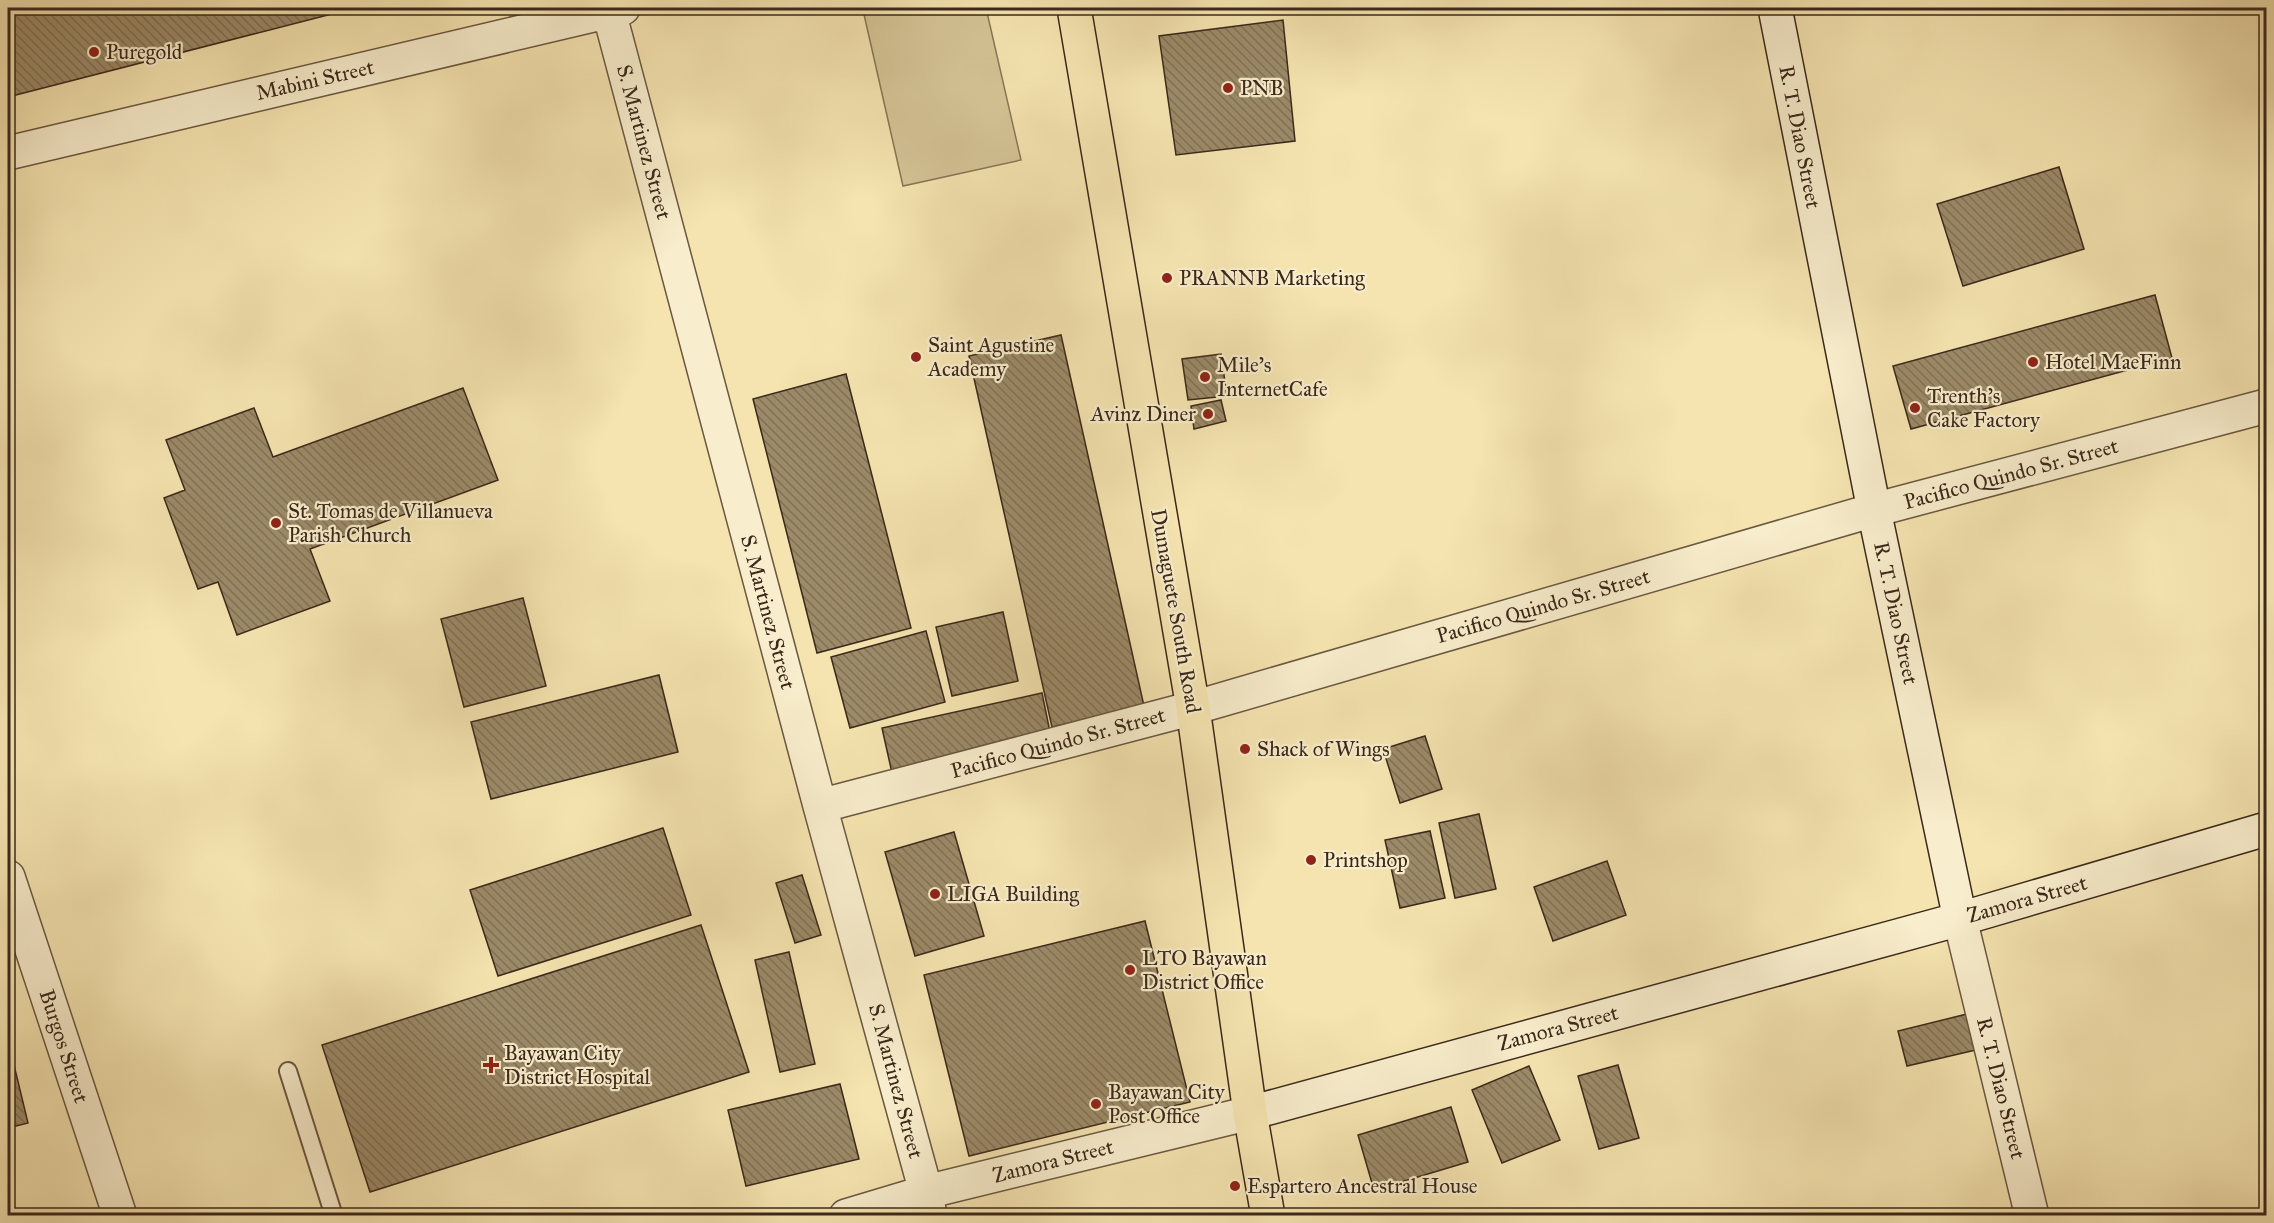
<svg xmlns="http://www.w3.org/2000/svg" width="2274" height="1223" font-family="'IM FELL Great Primer',serif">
<defs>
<pattern id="building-back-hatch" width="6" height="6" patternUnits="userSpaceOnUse" patternTransform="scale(1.5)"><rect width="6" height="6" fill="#9c8a68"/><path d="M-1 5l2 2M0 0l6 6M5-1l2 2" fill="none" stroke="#807155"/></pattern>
</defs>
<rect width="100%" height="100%" fill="#f5e4b0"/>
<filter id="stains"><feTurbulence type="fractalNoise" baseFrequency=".00333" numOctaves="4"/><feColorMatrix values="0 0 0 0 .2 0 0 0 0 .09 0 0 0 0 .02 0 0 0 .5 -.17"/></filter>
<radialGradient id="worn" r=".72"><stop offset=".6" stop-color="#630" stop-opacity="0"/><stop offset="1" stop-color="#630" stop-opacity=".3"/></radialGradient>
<!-- green -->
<path fill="#d5c496" stroke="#887658" stroke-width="1.5" d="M873,8H986L1021,160L903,186L863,10Z"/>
<!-- building -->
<path fill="url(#building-back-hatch)" stroke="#3b281a" stroke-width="1.5" d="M8,8H355L8,97Z
M1283,20L1295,141L1176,155L1159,36Z
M2059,167L2084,249L1963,286L1937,204Z
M2155,295L2172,358L1911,429L1893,366Z
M1061,335L1144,706L1052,727L969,356Z
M1221,354L1227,396L1188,400L1182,359Z
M846,374L911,628L817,653L753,399Z
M463,388L498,480L310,549L330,601L237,635L218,582L198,589L164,498L185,490L166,440L254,408L273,457Z
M1221,400L1226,421L1194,429L1191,406Z
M523,598L546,686L464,707L441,619Z
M1003,612L1018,681L952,696L936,627Z
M926,631L945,702L850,728L831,657Z
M659,675L678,752L491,799L471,722Z
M1042,693L1051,737L892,773L882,728Z
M1425,736L1442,789L1400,803L1383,749Z
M1479,814L1496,889L1455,898L1439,823Z
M663,828L691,915L498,976L470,890Z
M1430,831L1445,898L1400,908L1385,840Z
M954,832L984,936L915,956L885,852Z
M1607,861L1626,915L1553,941L1534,887Z
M802,875L821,935L795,943L776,883Z
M1145,921L1190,1102L969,1156L924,975Z
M701,925L749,1072L370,1192L322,1045Z
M789,952L815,1064L780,1072L755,960Z
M1967,1014L1976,1050L1907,1066L1898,1031Z
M14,1065L28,1123L8,1128V1067Z
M1618,1065L1639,1138L1599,1149L1578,1076Z
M1529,1066L1560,1140L1502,1163L1472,1090Z
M840,1084L859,1159L746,1186L728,1110Z
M1451,1107L1468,1162L1374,1190L1358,1135Z"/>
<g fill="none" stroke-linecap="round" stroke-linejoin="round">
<!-- lane casing -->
<g stroke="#6a5740" stroke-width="20">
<path id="lane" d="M288,1071L334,1216"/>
</g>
<!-- street casing -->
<g stroke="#6a5740" stroke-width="36">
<path id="street" d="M608,8L820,806L926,1192L930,1216
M8,153L623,8
M820,806L1193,708L1874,510L2266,406
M8,877L120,1216
M1960,919L2032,1216
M846,1216L926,1192L1250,1113"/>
</g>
<!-- secondary casing -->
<g stroke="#3b281a" stroke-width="36">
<path id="secondary" d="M1775,8L1874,510L1960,919
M1250,1113L1960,919L2266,829"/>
</g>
<!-- highway casing -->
<g stroke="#3b281a" stroke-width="36">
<path id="highway" d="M1074,8L1193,708L1250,1113L1268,1216"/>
</g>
<!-- lane -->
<use href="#lane" stroke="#f8edcc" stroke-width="16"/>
<!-- street -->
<use href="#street" stroke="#f8edcc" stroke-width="33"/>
<!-- secondary -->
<use href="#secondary" stroke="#f8edcc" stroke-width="33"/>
<!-- highway -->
<use href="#highway" stroke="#f5e4b0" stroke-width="33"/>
</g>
<!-- markers -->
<g fill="#8f2418" stroke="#f8edcc" stroke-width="2">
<circle cx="94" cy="52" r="6"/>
<circle cx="1228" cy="88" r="6"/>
<circle cx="1167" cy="278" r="6"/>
<circle cx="916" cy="357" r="6"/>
<circle cx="2033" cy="362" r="6"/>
<circle cx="1205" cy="377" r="6"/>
<circle cx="1915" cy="408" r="6"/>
<circle cx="1208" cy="414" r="6"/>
<circle cx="276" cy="523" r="6"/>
<circle cx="1245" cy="749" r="6"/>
<circle cx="1311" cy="860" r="6"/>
<circle cx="935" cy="894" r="6"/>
<circle cx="1130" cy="970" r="6"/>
<path d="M488 1056h6v6h6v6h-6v6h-6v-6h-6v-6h6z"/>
<circle cx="1096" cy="1104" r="6"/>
<circle cx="1235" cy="1186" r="6"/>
</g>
<g text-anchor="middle" stroke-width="4.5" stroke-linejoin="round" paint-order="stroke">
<!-- poi labels -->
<g font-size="21" fill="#3b281a" stroke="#f8edcc" text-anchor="start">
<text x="106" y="59">Puregold</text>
<text x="1240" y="95">PNB</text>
<text x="1179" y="285">PRANNB Marketing</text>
<text x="928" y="352">Saint Agustine<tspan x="928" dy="24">Academy</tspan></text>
<text x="2045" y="369">Hotel MaeFinn</text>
<text x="1217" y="372">Mile's<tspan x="1217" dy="24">InternetCafe</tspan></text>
<text x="1927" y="403">Trenth's<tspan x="1927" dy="24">Cake Factory</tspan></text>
<text x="1196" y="421" text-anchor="end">Avinz Diner</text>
<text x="288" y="518">St. Tomas de Villanueva<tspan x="288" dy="24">Parish Church</tspan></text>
<text x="1257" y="756">Shack of Wings</text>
<text x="1323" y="867">Printshop</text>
<text x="947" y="901">LIGA Building</text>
<text x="1142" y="965">LTO Bayawan<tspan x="1142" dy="24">District Office</tspan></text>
<text x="504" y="1060">Bayawan City<tspan x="504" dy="24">District Hospital</tspan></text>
<text x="1108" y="1099">Bayawan City<tspan x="1108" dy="24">Post Office</tspan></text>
<text x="1247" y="1193">Espartero Ancestral House</text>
</g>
<!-- street labels -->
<g font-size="21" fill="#3b281a" stroke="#f8edcc">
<text transform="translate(315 80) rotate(-13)" y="7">Mabini Street</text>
<text transform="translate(1800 137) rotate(79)" y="7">R. T. Diao Street</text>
<text transform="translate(644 142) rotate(75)" y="7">S. Martinez Street</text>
<text transform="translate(2011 474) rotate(-15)" y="7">Pacifico Quindo Sr. Street</text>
<text transform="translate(1543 606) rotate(-16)" y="7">Pacifico Quindo Sr. Street</text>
<text transform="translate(1176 611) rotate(80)" y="7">Dumaguete South Road</text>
<text transform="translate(768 612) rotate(75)" y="7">S. Martinez Street</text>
<text transform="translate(1896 613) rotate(78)" y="7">R. T. Diao Street</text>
<text transform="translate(1058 743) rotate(-15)" y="7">Pacifico Quindo Sr. Street</text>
<text transform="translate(2027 899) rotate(-16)" y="7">Zamora Street</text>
<text transform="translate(1558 1028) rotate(-15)" y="7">Zamora Street</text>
<text transform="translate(64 1046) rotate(72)" y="7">Burgos Street</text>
<text transform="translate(896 1081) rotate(75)" y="7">S. Martinez Street</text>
<text transform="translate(2001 1088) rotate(76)" y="7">R. T. Diao Street</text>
<text transform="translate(1053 1161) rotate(-14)" y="7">Zamora Street</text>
</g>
</g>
<!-- margin -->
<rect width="2274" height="1223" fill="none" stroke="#f5e4b0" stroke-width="30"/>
<rect x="9" y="9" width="2256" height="1205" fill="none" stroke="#3b281a" stroke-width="3"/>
<rect x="15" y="15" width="2244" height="1193" fill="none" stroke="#3b281a" stroke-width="1.5"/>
<rect width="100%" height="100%" filter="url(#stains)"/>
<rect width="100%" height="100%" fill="url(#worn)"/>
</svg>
